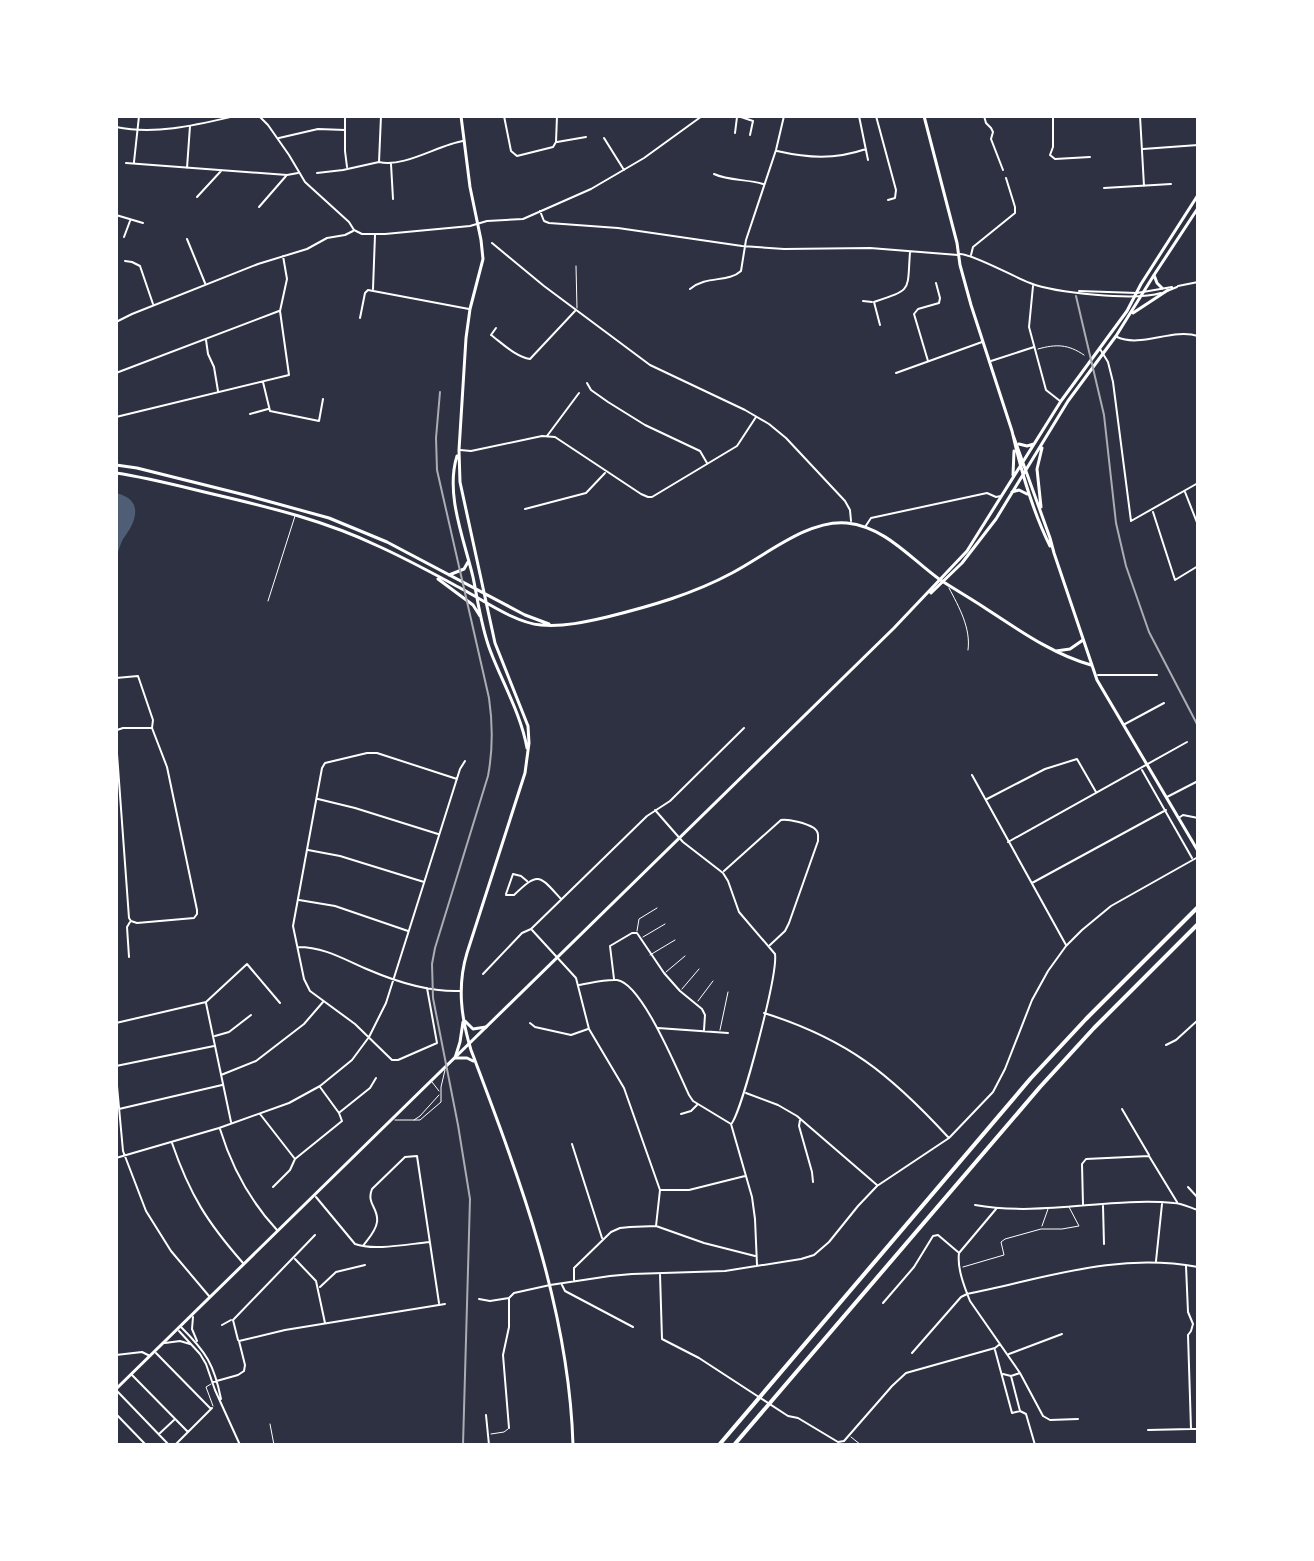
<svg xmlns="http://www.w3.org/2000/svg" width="1314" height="1561" font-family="'IBM Plex Serif',serif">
<rect width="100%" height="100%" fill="#2d3142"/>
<!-- water -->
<path fill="#4f5d75" d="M116,493C145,500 136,522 123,539C120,545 118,552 116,558Z"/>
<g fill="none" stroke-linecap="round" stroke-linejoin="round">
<!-- service -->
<path stroke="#fff" stroke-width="1" d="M576,266L577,308
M1038,349C1056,344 1068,344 1084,355
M949,588C959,607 971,628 968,650
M268,601L295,516
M637,931L639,919L657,908
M643,937L665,924
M650,955L675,940
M666,972L685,956
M682,989L699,969
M698,1001L713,981
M720,1030L728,992
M432,1082L439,1091
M395,1120H420L441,1102V1087L445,1070
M414,1120L420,1116L439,1095
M1042,1226L1048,1209
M963,1267L1004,1255L1001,1242L1005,1239L1041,1229H1062L1079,1226L1069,1207
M211,1384L206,1387L213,1406
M270,1424L274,1445
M491,1434L504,1432L508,1429
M851,1437L861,1445"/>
<!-- minor -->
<path stroke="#fff" stroke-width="2" d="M259,116L268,125L289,155L305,182L349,222L354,230
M345,116V151L347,167
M504,116L511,151L517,156L553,147L556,142L557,116
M738,116L753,121L750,135
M859,116L868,160
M876,116L896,190L895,198L888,200
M984,116L986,123L991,128L993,132L991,139L1003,170
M1053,116V147L1050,155L1055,159L1090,157
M1140,116L1144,186
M735,133L737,117
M279,138L318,129L345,130
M604,138L624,170
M557,142L586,137
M1143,149L1198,145
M777,151C808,158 834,160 866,149
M134,162L139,116
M379,162L381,116
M126,163L287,175L298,173
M391,164L393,199
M187,168L190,126
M317,173L343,170L379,162C404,168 438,145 463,141
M714,174C729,181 747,179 763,184
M1104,188L1171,184
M197,197L221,171
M259,207L286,176
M540,211L544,221L549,223L618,228L742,246L784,249L870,248L958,255
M116,215L143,223
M354,230L362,234H385L470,226L487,221L523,219L591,189L644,158L702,116
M124,237L130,221
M187,239L205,283
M492,243L544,286L650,365L745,410L769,424L786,438L845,501L850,510L851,521
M971,255L973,247L1015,213V207L1006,178
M125,261L132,262L140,266L153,304
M1033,286L1029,327L1046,390L1060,401
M373,289L375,235
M690,289C707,275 728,283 741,271L746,240L776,150L784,116
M863,301L872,302
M360,318L365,293L368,290L469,309
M116,322L132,314L258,264L307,249L327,238L345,235L353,231
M880,325L874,302C913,289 907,292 910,252
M496,328L491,335C503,344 516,357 530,359L575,311
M1117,337C1141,348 1172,328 1198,336
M206,340L208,354L214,367L218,391
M1100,349L1108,362L1113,382L1131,521L1198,483
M928,361L914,314L918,309L939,303L940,298L936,283
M991,361L1034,347
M116,373L279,311
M896,373L982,342
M263,382L270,411L319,421L323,399
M587,383L591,390L608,402L645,425L700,451L707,463
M250,414L268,409
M116,417L289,375L280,311L287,279L283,256
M547,436L579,393
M460,450L471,451L542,436L555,437L641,494L648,497H652L737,446L756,417
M1185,492L1198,525
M525,509L586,493L605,473
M1153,512L1175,580L1198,566
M865,527L871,518L987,493L996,497L1001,496
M1098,675H1157
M116,678L138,676L153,720L152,728L167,767L197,910V914L194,918L137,923L131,921L129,918L116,740
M1125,724L1164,703
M117,730L123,728H151
M1142,770L1192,858
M972,775L1066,945
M1167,797L1198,781
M318,799L355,808L438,834
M987,799L1045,769L1077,759L1096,792
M655,810L683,842L723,873L728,881L739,912L775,954C778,974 743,1106 732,1123
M1180,817L1183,815L1198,818
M1008,842L1187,742
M308,850L340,856L424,882
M724,871L781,820C789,819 806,823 814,828C819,832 818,835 818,841L789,923L785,931L770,945
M1032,883L1166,810
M506,894L513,874L521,876L527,881
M506,895H514C539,871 539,875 561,899
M299,900L335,906L408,931
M532,930L576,978L589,1029L624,1088L660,1190L656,1226
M298,947C325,947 345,960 369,970C397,982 429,992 460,991
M129,957L127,927L130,922
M483,974L522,933L531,929L647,816L670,801L744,728
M614,979L610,946L632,933H637L664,973L680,991L702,1009L705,1015L704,1030
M579,985C591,983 605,979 617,980C642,983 678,1072 689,1095L693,1101L731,1124L752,1197L755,1219L757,1265
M427,988L437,1043L398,1060H392L355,1024L310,991L304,979L293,926L322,768L325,763L367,753H377L457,779
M206,1003L231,1122
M764,1013C847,1039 890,1074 948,1137
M116,1023L206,1002L247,964L280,1003
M530,1023L535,1027L571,1035L588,1029
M658,1028L728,1033
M215,1036L229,1032L251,1015
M1166,1045L1176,1040L1198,1020
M116,1066L214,1046
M116,1075L123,1151L146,1211L171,1251L209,1296
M221,1075L256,1061L304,1024L323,1002
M746,1093L778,1105L797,1116L877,1185
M119,1109L222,1085
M1122,1109L1149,1155
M340,1112L370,1088L376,1078
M260,1114L295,1159
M681,1114L691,1111L697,1105
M800,1120L799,1126L812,1172L813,1182
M220,1129C232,1168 249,1200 277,1230
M172,1143C190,1195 207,1222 243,1263
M572,1144L602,1238
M116,1158L219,1128L289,1103L320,1086L352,1060L369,1037L386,1003L460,769L465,761
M273,1187L290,1170L295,1159L342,1121L339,1113L320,1087
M1188,1187L1198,1198
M661,1190H689L745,1176
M316,1197L355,1244C374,1251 408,1244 430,1242
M975,1205C1042,1217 1108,1197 1174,1203C1182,1203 1190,1208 1198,1210
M1083,1205L1082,1164L1086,1159L1149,1156L1177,1202
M1103,1206L1104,1244
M996,1209L959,1253C957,1268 964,1286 970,1301L1020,1373L1043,1416L1050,1420L1078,1419
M363,1246C368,1239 376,1231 377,1222C379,1208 366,1204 372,1189L405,1157L417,1156L439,1303
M295,1259L316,1281L325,1323
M1156,1261L1162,1204
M1186,1266L1188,1312L1193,1324L1191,1331L1188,1335L1191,1429H1198
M660,1274L662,1339L699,1358L788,1416L798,1418L838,1442L844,1441L892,1386L906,1373L995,1348L1000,1344
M574,1280V1268L611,1232L620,1228L630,1227L656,1226L704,1243L755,1256
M562,1285L565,1291L633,1327
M320,1287L336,1272L365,1265
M479,1299L490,1301L509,1298L514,1293L550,1285L610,1276L632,1274L725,1271L801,1259L814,1255L829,1242L858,1206L877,1186L949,1138L993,1092L1005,1069L1032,1000L1048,971L1066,946L1082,930L1111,906L1198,857
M509,1299V1327L503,1355L509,1428
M883,1303L914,1267L933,1236L938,1235L958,1252
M193,1317L192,1329L197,1341
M222,1325L231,1320
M181,1327C206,1352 214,1364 221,1399
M179,1331L200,1354L206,1364L215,1390L240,1445
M238,1340L233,1320L315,1235
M165,1343L180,1341L190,1344
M995,1350L1012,1413L1020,1411
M156,1353L211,1409
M912,1353L961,1297L967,1294C1046,1278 1116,1252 1198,1267
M1009,1354L1062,1334
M131,1374L188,1432
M1003,1374L1011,1376L1020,1373
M1011,1376L1020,1411L1026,1414L1035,1445
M213,1382L238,1375L244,1371L245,1365L239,1341L285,1330L445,1304
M117,1391L169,1445
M116,1414L146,1445
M486,1415L489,1445
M1148,1430L1191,1429
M159,1434L174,1420
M175,1445L212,1408"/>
<!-- tertiary -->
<path stroke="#fff" stroke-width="2" d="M116,127C156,135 196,125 235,116
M960,254C973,254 1014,277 1030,283C1055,293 1135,301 1161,293
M1178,286L1198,282
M1079,291L1137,293L1172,287
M1167,291L1177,287
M116,1355L142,1352L150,1356"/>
<!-- secondary -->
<path stroke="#fff" stroke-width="3" d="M461,116L470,187L481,240L483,259L470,309L466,338L459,450L460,482L495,643L528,726L529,743L525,773L467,953C457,986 461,1017 471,1050C519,1177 569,1308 573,1445
M457,456C445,494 464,539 473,577C478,601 481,626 490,650C502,682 521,714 527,748
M116,465L137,468L249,496L329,518L387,542L525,615L549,624
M116,473C150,478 183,487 217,495C272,508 326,521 378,546C407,559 436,575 464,590C486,602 516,623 541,625C563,627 586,622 607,617C651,606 693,594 732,573C765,556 808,519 847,523C885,527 910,558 939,579C954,589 970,598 985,608C1019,630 1052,654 1091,665
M449,575L464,569L468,562
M438,579L473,605L480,616
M1056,651L1070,649L1083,640
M465,1021L473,1029L486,1027
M463,1022L460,1042L455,1058H467L473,1061"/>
<!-- primary -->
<path stroke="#fff" stroke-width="3" d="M924,116L957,243L960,265L971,305L1012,431C1021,471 1032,510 1050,546
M1154,275L1157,283L1162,288
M1133,313L1168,290
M1013,435L1050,538L1054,553L1097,680L1198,851
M1019,444L1027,446L1034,444
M1013,475L1014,451
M1012,492L1019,490L1027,494
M1041,507L1037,469L1042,448
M931,593L962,563L996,519L1068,401L1116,336L1154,275L1198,208
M116,1389L894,628L967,551L1061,401L1127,311L1141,284L1198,195"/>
<!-- motorway -->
<path stroke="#fff" stroke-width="4" d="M719,1445L1031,1078L1086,1019L1198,907
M734,1445L1040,1087L1094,1028L1198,924"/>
<!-- tram -->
<path stroke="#abadb3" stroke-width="2" d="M1076,296L1104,415L1116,523L1126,566L1149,632L1198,726
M440,392L436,438L437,470L489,698C493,725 493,749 488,776L435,948L432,964L433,998L458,1125L470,1199L463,1445"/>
</g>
<!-- border -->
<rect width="1314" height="1561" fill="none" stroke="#ffffff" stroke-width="236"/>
</svg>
